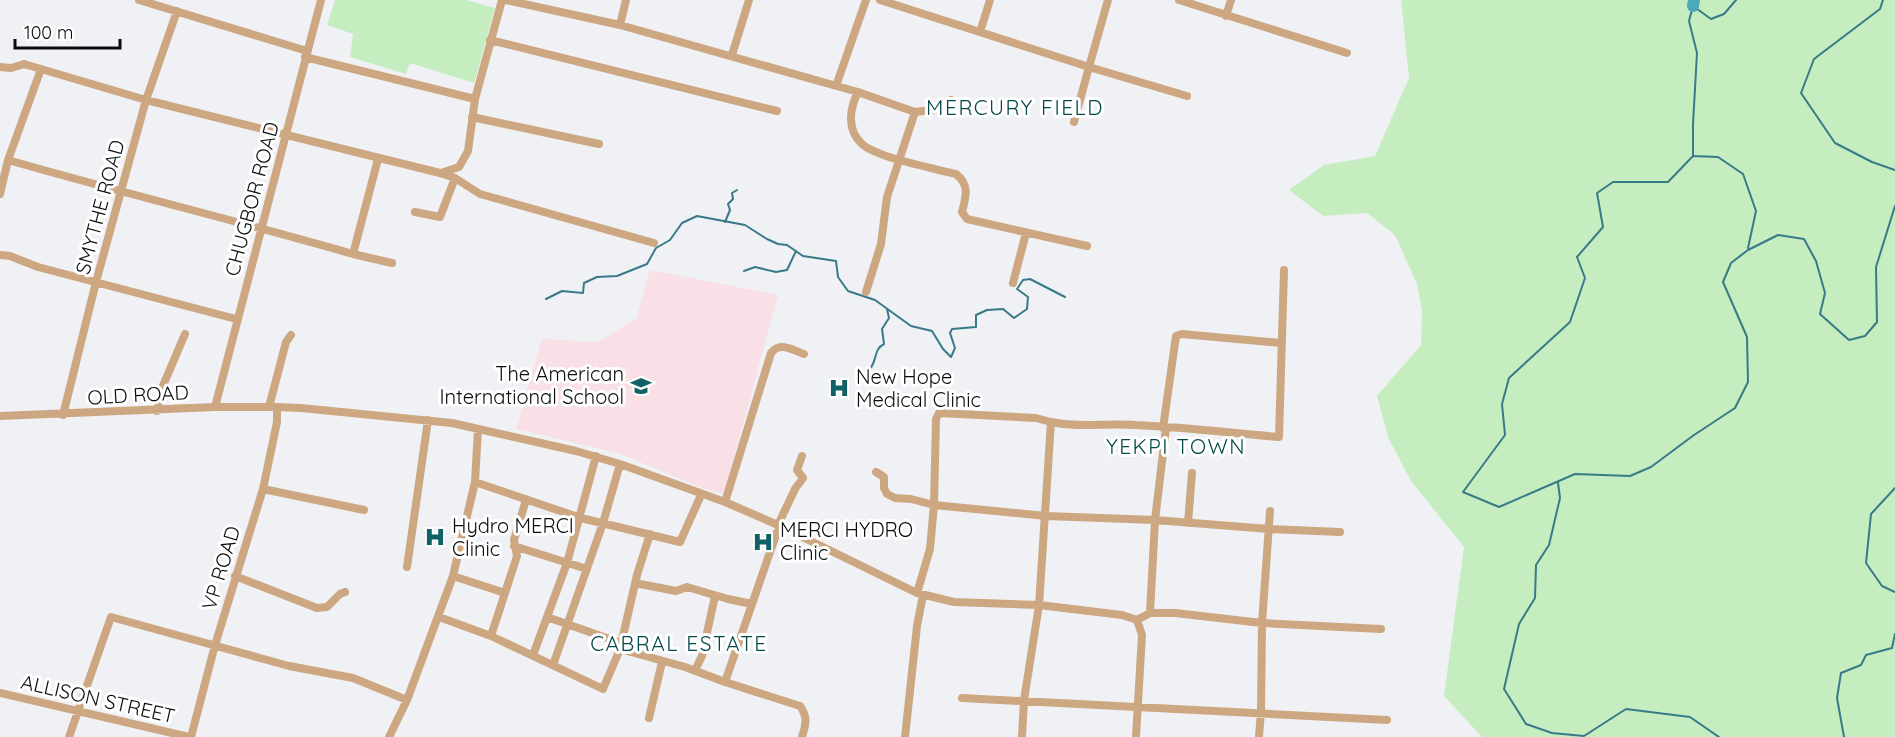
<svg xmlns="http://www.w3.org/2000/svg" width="1895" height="737" font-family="Quicksand,sans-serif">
<rect width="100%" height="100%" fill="#eff1f4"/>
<!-- education -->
<path fill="#f9dfe6" d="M650,270L778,295L724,494L705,489L618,453L516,429L542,339L598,342L636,319Z"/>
<!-- green -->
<path fill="#c6edbf" d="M335,0H466L495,8L474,83L410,63L406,74L350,57L353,34L327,25Z
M1401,0H1895V737H1482L1444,696L1464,547L1411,481L1388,437L1377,396L1421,345L1422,311L1417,284L1395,235L1367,213L1323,216L1289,190L1324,165L1375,156L1409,78Z"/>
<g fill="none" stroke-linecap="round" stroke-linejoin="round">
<!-- stream -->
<path stroke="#387a87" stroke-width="2" d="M1736,0L1724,14L1711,19L1693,6L1689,21L1697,53L1693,124V156L1668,182H1613L1597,193L1603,227L1577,257L1585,278L1570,322L1509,378L1502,404L1505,435L1463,492L1499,507L1575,474L1630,476L1651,467L1694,435L1735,408L1748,382L1747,337L1723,282L1731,263L1748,250L1778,235L1804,239L1816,261L1825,293L1820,314L1849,340L1865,336L1877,322L1876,267L1895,206
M1883,0L1880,9L1814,59L1801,93L1835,143L1872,162L1895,170
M1693,156L1718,157L1743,174L1756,211L1748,248
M725,222L730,210L728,204L733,199L732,193L737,190
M744,271L755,267L776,272L787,270L796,251
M546,299L562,291L583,293L584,283L597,277L617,276L647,264L656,248L670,240L682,223L697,216L745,225L767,239L778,244L787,245L803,256L836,261L838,277L848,291L875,300L911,326L932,331L943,349L951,357L955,348L950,333L952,329L976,327V315L987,310L1003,309L1014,318L1027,309L1028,297L1017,289L1023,280L1030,279L1065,297
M866,374C879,362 872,350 884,344L882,329L889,318L887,309
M1558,483L1560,498L1549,545L1536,565L1535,598L1519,624L1504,689L1526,724L1552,733L1584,736L1626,709L1690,717L1719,737
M1895,488L1871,514L1866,563L1882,586L1895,592
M1844,737L1837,698L1841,673L1861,665L1866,655L1892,648L1895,634"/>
<!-- river -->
<path stroke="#4ca9bb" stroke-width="12" d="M1693,6L1694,0"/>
<!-- minor -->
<path stroke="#cda781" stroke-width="8" d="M139,0L307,51
M506,0L620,25L858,92C850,108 846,129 862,144C878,158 933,168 956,174C970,185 966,196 962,212L967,219L1087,246
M880,0L1089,67L1074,122
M1108,0L1089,67L1187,96
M1179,0L1347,53
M1226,16L1231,0
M620,25L626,0
M980,32L990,0
M490,40L777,111
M732,55L749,0
M305,57L475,99
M0,67L11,68L24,64L146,100L440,173L455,178L480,194L654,243
M836,86L866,0
M858,92L915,112L939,109L951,100
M472,117L599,144
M378,159L353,254L392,263
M8,160C123,193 238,221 353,254
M441,173L459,167L468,151L475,99L502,0
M0,194L8,160L41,69
M415,212L440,217L455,178
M0,255L10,256L38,267L236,319
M1013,283L1026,233
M866,292L881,244L887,197L915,112
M215,407L321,0
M269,407L286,342L291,335
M157,411L162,388L185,334
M63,415L96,282L146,100L177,11
M0,416L215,407H277L301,408L452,423L576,451L620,464L725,502L778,525L917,593L954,602L1039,605L1122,615L1137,620L1142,635L1136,737
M1051,422C1079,428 1106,423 1135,425C1183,427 1231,433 1279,437L1284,270
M1163,428L1176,336L1182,334L1281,343
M876,472L884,477V488L887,494L895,498L911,499L934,505L1046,516L1155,520L1269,529L1340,532
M475,482L581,518L680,542L701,495
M263,489L364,510
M725,502L771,353C780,341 792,350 804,354
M1188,523L1192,473
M778,525L795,489L803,478L797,470L802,456
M783,527L777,532L725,682L800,706C808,717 806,724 802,737
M514,546L587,569
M407,567L428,420
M235,576L317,608L327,607L340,594L345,592
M453,576L505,593
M635,583L676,591L687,587L728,599L752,604
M917,593L930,549L934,505L936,419L939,413L1036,418L1051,422L1039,605L1024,700L1022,737
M1150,613L1155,520L1166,428
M439,617L491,636L603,689L620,649L637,575L650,534
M547,617L621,643
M1137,620L1150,613H1175L1262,623L1381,629
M491,636L517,556L514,540L526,500
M620,649L685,667L725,682
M533,655L567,563L596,456
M553,665L603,523L620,464
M695,670L702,656L715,596
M0,693L189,737
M962,698L1387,720
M649,718L662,662
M69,737L111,617L289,666L353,678L407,700
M191,737L215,645L263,489L277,422V407
M389,737L407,700L453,576L475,482L478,429
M905,737L917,626L923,595
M1259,737L1261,712L1262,623L1270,511"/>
</g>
<!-- icons -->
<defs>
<g id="school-bare" transform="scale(1.62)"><path d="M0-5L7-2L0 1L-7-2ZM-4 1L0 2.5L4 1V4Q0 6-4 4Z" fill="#106165" stroke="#fff" stroke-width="2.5" paint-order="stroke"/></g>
<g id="hospital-bare" transform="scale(1.62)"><path d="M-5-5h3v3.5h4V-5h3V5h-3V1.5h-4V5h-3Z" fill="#106165" stroke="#fff" stroke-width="2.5" paint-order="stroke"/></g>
</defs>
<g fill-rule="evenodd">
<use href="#school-bare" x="641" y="386"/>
<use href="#hospital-bare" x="839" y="388"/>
<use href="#hospital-bare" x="435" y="537"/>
<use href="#hospital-bare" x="763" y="542"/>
</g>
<g text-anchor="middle" stroke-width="6" stroke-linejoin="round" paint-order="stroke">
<!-- street labels -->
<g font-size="20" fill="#0b0c0d" stroke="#fff">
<text transform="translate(252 199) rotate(-75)" y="7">CHUGBOR ROAD</text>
<text transform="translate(100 207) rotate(-75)" y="7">SMYTHE ROAD</text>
<text transform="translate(138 395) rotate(-3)" y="7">OLD ROAD</text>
<text transform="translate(221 568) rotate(-73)" y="7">VP ROAD</text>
<text transform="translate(98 699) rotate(13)" y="7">ALLISON STREET</text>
</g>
<!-- poi labels -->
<g font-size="20" fill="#0b0c0d" stroke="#fff" text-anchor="start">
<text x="624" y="381" text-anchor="end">The American<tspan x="624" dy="23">International School</tspan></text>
<text x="856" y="384">New Hope<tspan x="856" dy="23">Medical Clinic</tspan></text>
<text x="452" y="533">Hydro MERCI<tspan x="452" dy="23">Clinic</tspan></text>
<text x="780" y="537">MERCI HYDRO<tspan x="780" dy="23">Clinic</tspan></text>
</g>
<!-- neighbourhood labels -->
<g font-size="21" letter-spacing="1.5" fill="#05484b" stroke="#fff">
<text x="1015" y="115">MERCURY FIELD</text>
<text x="1176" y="454">YEKPI TOWN</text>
<text x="679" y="651">CABRAL ESTATE</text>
</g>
</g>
<!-- scale -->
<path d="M15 39v9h105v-9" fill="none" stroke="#0b0c0d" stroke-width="3"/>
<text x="24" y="39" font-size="18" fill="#0b0c0d" stroke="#ffffff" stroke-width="4.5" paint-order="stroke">100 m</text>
</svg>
